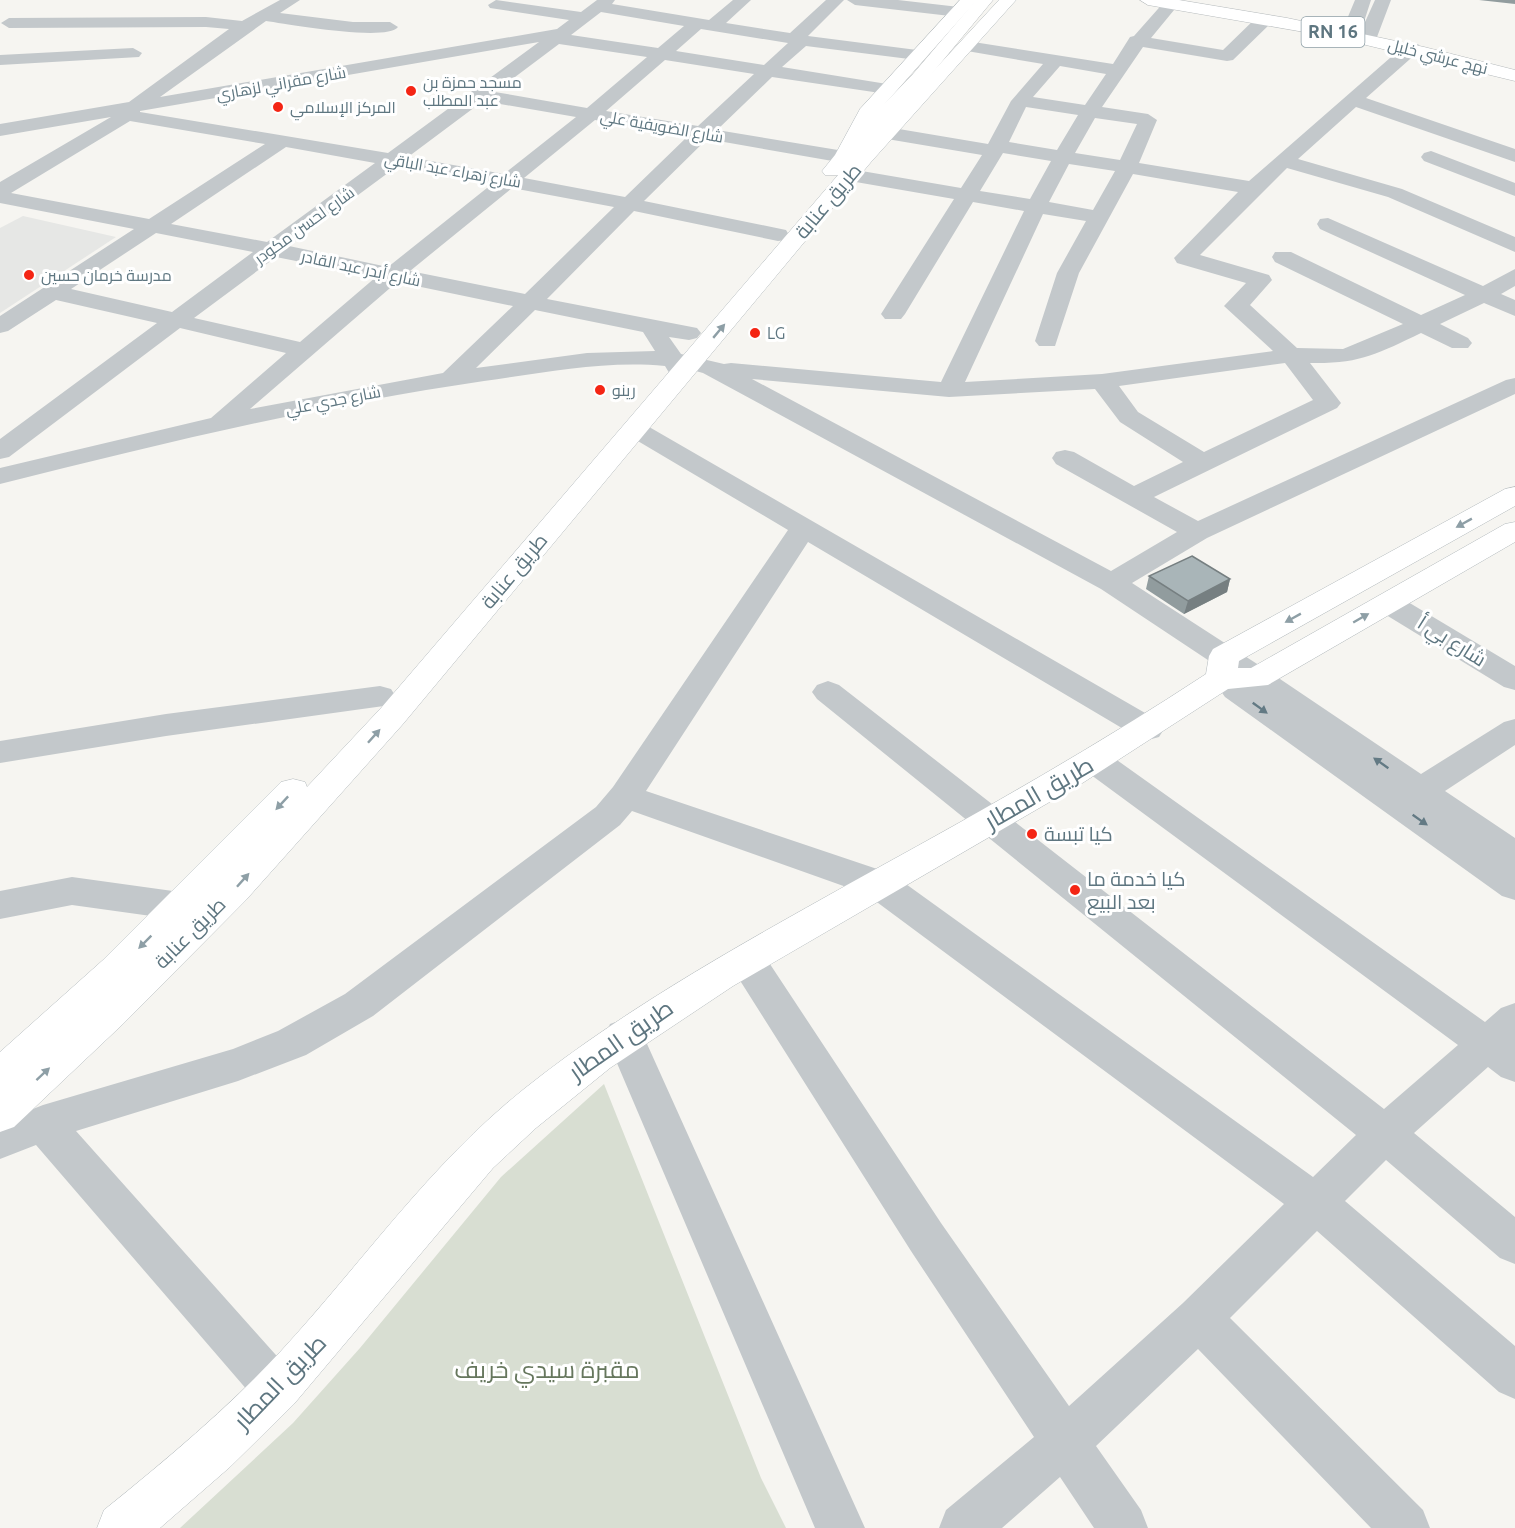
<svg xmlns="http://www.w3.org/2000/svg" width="1515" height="1528" font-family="Ubuntu,Cairo,sans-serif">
<rect width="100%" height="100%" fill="#f6f5f1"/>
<!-- built -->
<path fill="#e6e7e5" d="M23,216L116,237L0,313V228Z"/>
<!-- green -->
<path fill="#d8ded2" d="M604,1084L761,1478L786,1528H180L293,1423L360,1348L501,1177Z"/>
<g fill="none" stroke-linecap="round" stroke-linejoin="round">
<!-- major casing -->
<g stroke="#b3babd" stroke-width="1">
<path id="major" d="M960,0H977L875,115L852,159L999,0H1016L871,162L403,724L246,900L124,1023L14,1127L0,1132V1052L103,960L281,782L293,779L305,782L307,787L381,708L838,175H825L822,171L835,155L860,109Z
M1515,487V506L1239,661L1238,668H1251L1505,524L1515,522V542L1268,685L1228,689L1084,782L733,986L610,1068L536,1128L493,1168L294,1404L230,1467L160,1528H97L104,1510C166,1460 227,1409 281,1351C362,1263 430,1164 524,1089C632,1003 754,937 874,870C987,808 1098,745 1206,674L1209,656L1213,649L1505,489Z"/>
</g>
<!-- highway casing -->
<g stroke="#b5babc" stroke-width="1">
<path id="highway" d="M976,0H993L925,82L851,161H837L834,157L837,153L913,74Z
M1140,0H1179L1287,18L1424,47L1515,70V81L1333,37L1148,5Z"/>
</g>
<!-- minor -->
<path fill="#c3c8cb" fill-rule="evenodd" d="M280,0H300L280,13L353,22H390L398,27C387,42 287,24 266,21L160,97L557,29L569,20L490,8L488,5L496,0L581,12L597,0H615L612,4L709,20L733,0H751L726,23L790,33L826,0H844L808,36L917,50L926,55L923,59L917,60L806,46L782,67L887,84L893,85L896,89L893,93L887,94L772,77L717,130L844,151L851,153L854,157L851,161L844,163L707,139L644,201L786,230L789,235L786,240L778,241L634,211L547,299L697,328L701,333L697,338L689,340L669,337L681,354L724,364L731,363L941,382L1024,211L973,202L905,314L901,319H885L881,314L954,199L850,181L843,179L840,175L843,171L850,169L961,188L982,155L887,139L877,133L887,127L988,144L1011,101L1043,64L961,50L958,46L961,42L967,41L1113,64L1130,37L1134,36L1165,1L1175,0L1179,4L1151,38L1223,50L1259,15H1271L1273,19L1271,23L1233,60L1227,61L1143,47L1102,107L1148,114L1157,120L1139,163L1249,181L1406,44H1418L1421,48L1418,52L1366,98L1515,149V162L1356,107L1298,159L1402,189L1515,237V252L1388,197L1287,168L1200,255L1269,275L1272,280L1250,305L1297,348L1343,349L1403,324L1275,262L1272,257L1275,252H1291L1421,315L1465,295L1320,229L1317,224L1320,219L1328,218L1483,286L1515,269V286L1501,294L1515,300V316L1484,303L1440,324L1468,338L1472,343L1468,348H1452L1421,333C1377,354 1360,364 1310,363L1341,403L1337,408L1154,497L1198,521L1506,380L1515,378V394L1207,538L1132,583L1268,671L1421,774L1504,722L1515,719V745L1445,791L1515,838V900L1502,896L1225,697L1220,690L1225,683L1238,680L1101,589L703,373L692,370L689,376L680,378L671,376L665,366C605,360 543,373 484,381C320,405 160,444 0,484V468L211,418L286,353L180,328L9,457L0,459V439L157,323L56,300L8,331L0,333V316L134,229L0,203V182L111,117L0,136V124L129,102L229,29L206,27L9,28L1,23L9,18L206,17L242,21ZM601,12L684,26L658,48L571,35ZM701,29L788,43L764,65L676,51ZM539,42L388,153L140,112V111ZM559,44L647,57L587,108L495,92ZM665,60L754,74L698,126L606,111ZM1060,66L1106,74L1085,105L1033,97ZM483,101L576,117L504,174L408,157ZM1026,107L1078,115L1057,150L1009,142ZM1095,118L1137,124L1120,160L1075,153ZM595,120L688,136L625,197L524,178ZM130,121L265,144L149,219L11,193ZM286,147L375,163L267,242L171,224ZM1003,153L1051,161L1030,199L980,191ZM1069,164L1115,171L1093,210L1049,202ZM396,167L492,184L388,267L289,246ZM1133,174L1238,192L1174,258L1177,263L1246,283L1224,306L1273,351L1102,374L965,382L1043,214L1086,221L1057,273L1035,341L1039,346H1055L1079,273ZM512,188L614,207L525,294L410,271ZM156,233L253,252L172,312L71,289ZM276,257L376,277L300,342L194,318ZM397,282L513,306L443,373L250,409ZM535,310L643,332L655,351L587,353L476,368ZM1285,363L1313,400L1204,452L1138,412L1119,386ZM752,379L949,397L1095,389L1120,422L1183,462L1134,486L1074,452L1065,450L1056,452L1052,458L1056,464L1177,532L1111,571Z
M847,0H898L959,7L967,12L959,17L855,5Z
M1355,0H1371L1361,31L1375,0H1391L1377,37C1362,43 1354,45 1342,31Z
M133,48L142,53L139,57L0,65V55Z
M1431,151L1515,183V196L1424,161L1421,157L1424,153Z
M635,421L644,424L1159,721L1164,729L1159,737L1148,740L1137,737L808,542L646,791L892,874L1313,1177L1356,1135L817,699L812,692L817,685L828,681L839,685L1384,1109L1458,1045L1083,769L1079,761L1083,753L1095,749L1107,753L1485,1022L1501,1008L1515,1003V1082L1501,1077L1488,1067L1414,1133L1515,1217V1264L1500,1258L1386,1160L1345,1201L1515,1346V1399L1499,1392L1317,1231L1230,1318L1423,1510L1430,1528H1371L1198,1349L1096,1446L1141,1510L1148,1528H1094L1060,1477L1002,1528H939L946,1510L1034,1437L911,1251L734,971L728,960L734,949L747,945L760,949L941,1223L1069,1406L1183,1303L1284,1204L866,894L632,811L620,825L373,1016L306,1055L238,1081L76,1131L292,1373L299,1389L292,1405L276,1412L260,1405L36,1145L0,1159V1122L43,1105L233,1049L278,1031L345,994L596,807L613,787L788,530L626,434L622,429L626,424Z
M1388,594L1398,596L1515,666V690L1504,687L1378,610L1373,603L1378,596Z
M380,686L391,689L396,697L391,705L166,736L0,763V741L166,714Z
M72,877L180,892L193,896L198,906L193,916L180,920L72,905L0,919V891Z
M624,1019L638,1024L643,1035L865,1528H815L605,1035L610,1024Z"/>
<!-- major -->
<use href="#major" fill="#fff" fill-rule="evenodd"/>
<!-- highway -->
<use href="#highway" fill="#fff" fill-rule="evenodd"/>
</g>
<!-- wall -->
<path fill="#919c9e" d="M1479,0H1515V4Z
M1149,576L1230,579L1227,592L1184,614L1146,589Z"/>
<!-- shaded-wall -->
<path fill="#767f81" d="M1230,579L1227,592L1184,614L1188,601Z"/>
<!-- building -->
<path fill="#a9b5b8" stroke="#767f81" stroke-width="1.5" d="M1192,556L1230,579L1188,601L1149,576Z"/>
<!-- one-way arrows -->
<defs><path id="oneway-solid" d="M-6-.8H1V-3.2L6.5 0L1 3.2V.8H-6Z" transform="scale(1.5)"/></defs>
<g fill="#8e9fa6">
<use href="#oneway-solid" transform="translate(719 331) rotate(-50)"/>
<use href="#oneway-solid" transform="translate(1464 523) rotate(151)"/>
<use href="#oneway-solid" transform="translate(1293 618) rotate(151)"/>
<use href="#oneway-solid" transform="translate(1361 618) rotate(-30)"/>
<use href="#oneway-solid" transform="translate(374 736) rotate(-48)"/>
<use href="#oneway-solid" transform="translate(282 803) rotate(133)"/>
<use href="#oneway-solid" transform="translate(243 880) rotate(-48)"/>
<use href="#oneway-solid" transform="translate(145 942) rotate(135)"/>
<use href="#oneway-solid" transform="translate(43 1074) rotate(-43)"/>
</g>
<g fill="#637a84">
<use href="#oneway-solid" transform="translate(1260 708) rotate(36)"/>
<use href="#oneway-solid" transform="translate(1381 763) rotate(-145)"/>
<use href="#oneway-solid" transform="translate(1420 820) rotate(35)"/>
</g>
<!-- markers -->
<g fill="#f42514" stroke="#fff" stroke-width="2">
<circle cx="411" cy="91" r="6"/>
<circle cx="278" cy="107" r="6"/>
<circle cx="29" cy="275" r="6"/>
<circle cx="755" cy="333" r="6"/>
<circle cx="600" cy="390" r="6"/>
<circle cx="1032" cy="834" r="6"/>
<circle cx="1075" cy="890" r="6"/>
</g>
<g text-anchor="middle" stroke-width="6" stroke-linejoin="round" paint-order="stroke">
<!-- far-street labels -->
<g font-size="16" fill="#5e7680" stroke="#fff">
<text transform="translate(1438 56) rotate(14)" y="6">نهج عرشي خليل</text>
<text transform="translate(281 83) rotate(-10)" y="6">شارع مقراني لزهاري</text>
<text transform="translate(662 126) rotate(10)" y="6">شارع الضويفية علي</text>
<text transform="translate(453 170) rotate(10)" y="6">شارع زهراء عبد الباقي</text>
<text transform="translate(304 225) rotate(-36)" y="6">شارع لحسن مكودر</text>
<text transform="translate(361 268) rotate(12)" y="6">شارع أبدر عبد القادر</text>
<text transform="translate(333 400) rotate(-11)" y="6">شارع جدي علي</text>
</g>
<!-- far-poi labels -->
<g font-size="16" fill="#5e7680" stroke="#fff" text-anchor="start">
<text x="423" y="88">مسجد حمزة بن<tspan x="423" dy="18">عبد المطلب</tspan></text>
<text x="290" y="113">المركز الإسلامي</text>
<text x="41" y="281">مدرسة خرمان حسين</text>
<text x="767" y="339">LG</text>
<text x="612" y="396">رينو</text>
</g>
<!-- shield labels -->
<rect fill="#fff" stroke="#8e9fa6" stroke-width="1.5" x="1301.5" y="17" width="63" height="30" rx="4.5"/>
<g font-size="18" font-weight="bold" fill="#5e7680">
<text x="1333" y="38">RN 16</text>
</g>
<!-- street labels -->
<g font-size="20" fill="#5e7680" stroke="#fff">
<text transform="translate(828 201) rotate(-50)" y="7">طريق عنابة</text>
<text transform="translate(514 571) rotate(-50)" y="7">طريق عنابة</text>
<text transform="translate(1452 641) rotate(32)" y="7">شارع بي أ</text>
<text transform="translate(190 933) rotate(-45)" y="7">طريق عنابة</text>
</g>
<!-- poi labels -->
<g font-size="20" fill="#5e7680" stroke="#fff" text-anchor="start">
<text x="1044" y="841">كيا تبسة</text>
<text x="1087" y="886">كيا خدمة ما<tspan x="1087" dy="23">بعد البيع</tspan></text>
</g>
<!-- near-street labels -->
<g font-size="24" fill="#5e7680" stroke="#fff">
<text transform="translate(1039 793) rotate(-30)" y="8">طريق المطار</text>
<text transform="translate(621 1040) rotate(-35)" y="8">طريق المطار</text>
<text transform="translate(280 1382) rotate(-46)" y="8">طريق المطار</text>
</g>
<!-- near-park labels -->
<g font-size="24" fill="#66775d" stroke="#fff">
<text x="547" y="1378">مقبرة سيدي خريف</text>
</g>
</g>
</svg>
